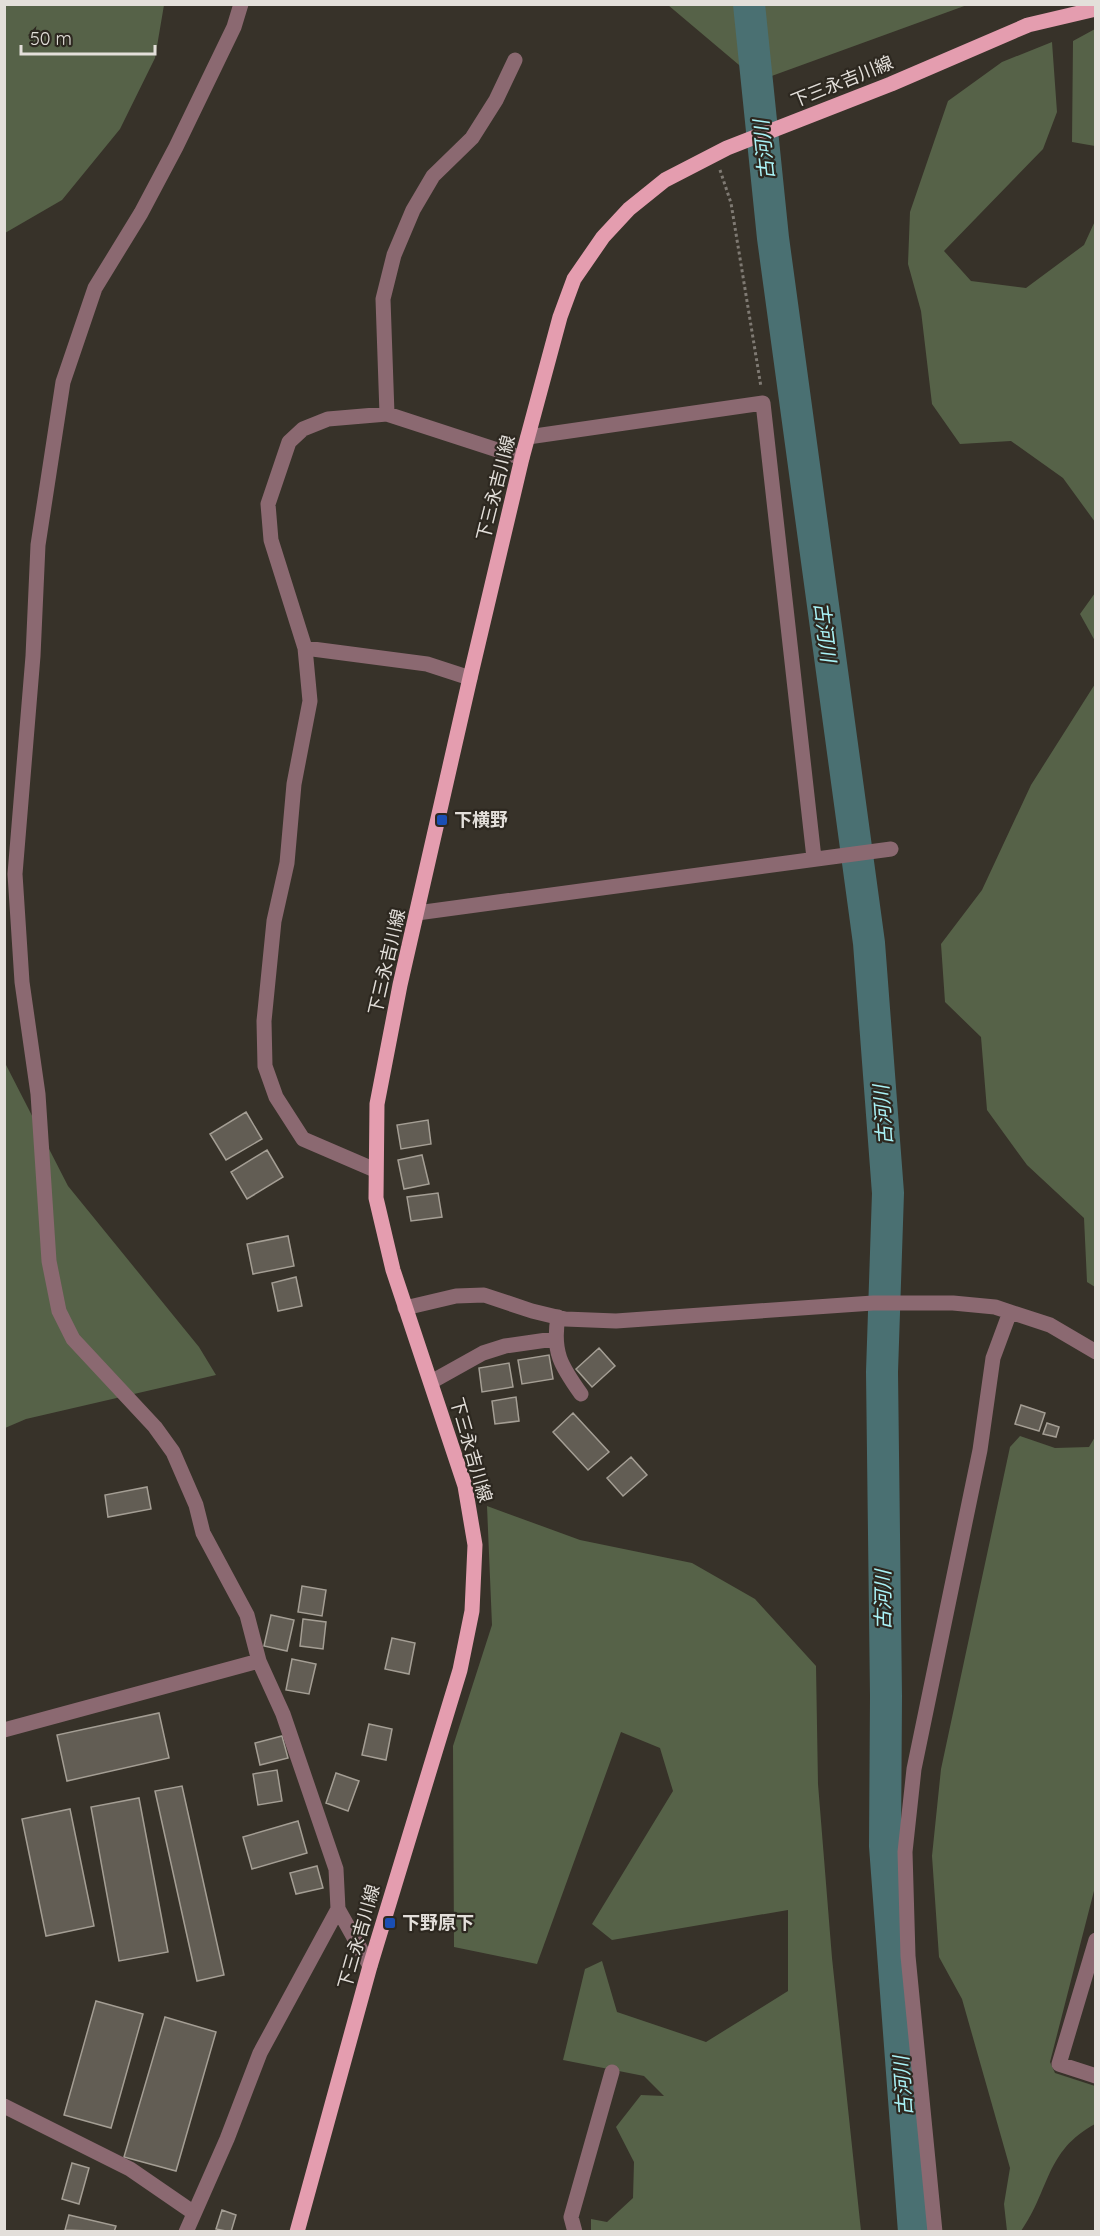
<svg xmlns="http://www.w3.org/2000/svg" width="1100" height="2236" font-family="Quicksand,'Noto Sans JP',sans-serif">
<rect width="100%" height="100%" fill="#373229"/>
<!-- forest -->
<path fill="#566248" d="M5,4L164,5L155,58L120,129L62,200L5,233Z
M668,5H967L758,81Z
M1095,29H1096L1095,146L1072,142L1073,41Z
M1052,42L1057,112L1043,149L944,251L971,281L1026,288L1084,245L1095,221V522L1063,478L1011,441L960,444L932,404L921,311L908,264L910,212L948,101L1002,62Z
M1095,593V641L1080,614Z
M1095,684V1287L1087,1282L1084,1218L1027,1165L987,1110L981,1037L945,1002L941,944L982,890L1031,785Z
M4,1061L68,1186L199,1347L216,1375L26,1419L5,1428Z
M1020,1436L1055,1448L1089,1447L1095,1437V1887L1050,2062L1055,2073L1095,2086V2124C1045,2151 1050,2190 1021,2231H1007L1004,2204L1010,2168L962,1999L939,1957L932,1856L941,1769L1010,1447Z
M487,1506L580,1540L692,1563L755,1599L816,1666L818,1784L832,1958L861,2231H591V2219L607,2222L633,2198L634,2162L616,2127L641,2095L664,2096L644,2076L563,2060L585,1969L602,1961L617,2012L706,2042L788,1991V1910L612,1940L592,1924L673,1791L660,1748L621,1732L537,1964L454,1947L453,1746L492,1625Z"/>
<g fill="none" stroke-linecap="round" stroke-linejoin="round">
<!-- river -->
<path stroke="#4a7072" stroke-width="32" d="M749,4L773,238L869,943L888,1193L882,1372L886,1696L885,1846L914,2232"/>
</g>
<!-- building -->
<path fill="#625d54" stroke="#a49e94" stroke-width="1.5" d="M246,1112L262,1139L226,1160L210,1134Z
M428,1120L431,1144L401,1149L397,1125Z
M267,1150L283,1177L247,1199L231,1172Z
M422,1155L429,1184L404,1189L398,1160Z
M438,1193L442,1217L411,1221L407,1197Z
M288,1236L294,1266L253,1274L247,1244Z
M296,1277L302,1306L278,1311L272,1283Z
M599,1348L615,1366L592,1387L576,1369Z
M549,1355L553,1379L522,1384L518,1360Z
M509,1363L513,1387L482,1392L479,1368Z
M516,1397L519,1421L495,1424L492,1401Z
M1021,1405L1045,1413L1039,1431L1015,1424Z
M573,1413L609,1452L588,1470L553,1432Z
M1047,1423L1059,1427L1056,1437L1043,1434Z
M631,1457L647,1475L623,1496L607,1478Z
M147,1487L151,1509L108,1517L105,1495Z
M302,1586L326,1590L322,1616L298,1612Z
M271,1615L294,1620L287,1651L264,1646Z
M303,1619L326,1622L323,1649L300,1646Z
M392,1638L415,1643L409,1674L385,1669Z
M292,1659L316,1664L309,1694L286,1690Z
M159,1713L169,1758L67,1781L57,1735Z
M369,1724L392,1729L386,1760L362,1755Z
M282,1736L288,1758L260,1765L255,1743Z
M277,1770L282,1801L258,1805L253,1774Z
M336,1773L359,1781L348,1811L326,1803Z
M182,1786L224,1975L197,1981L155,1791Z
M139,1798L168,1952L119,1961L91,1807Z
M70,1809L94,1926L46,1936L22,1819Z
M298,1821L307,1853L252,1869L243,1837Z
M317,1866L323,1888L296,1894L290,1873Z
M96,2001L143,2014L111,2128L64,2115Z
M165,2017L216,2032L176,2171L124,2157Z
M72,2163L89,2168L79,2204L62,2199Z
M222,2210L236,2215L231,2232L216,2229Z
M69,2215L116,2226L114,2232L65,2230Z"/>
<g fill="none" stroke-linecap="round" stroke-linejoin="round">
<!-- path -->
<path stroke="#7f7a73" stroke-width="3" stroke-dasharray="3 3" stroke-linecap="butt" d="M720,170L731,203L761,387"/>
<!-- minor -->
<path stroke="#8b6971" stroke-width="15" d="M241,4L234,27L176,147L141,213L95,288L63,382L38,545L33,656L15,874L22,982L38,1094L49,1261L59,1311L73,1339L155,1427L173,1452L196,1505L203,1533L247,1615L259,1661L283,1714L336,1869L338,1909L370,1966
M387,414L383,299L394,255L413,210L433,176L472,138L496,100L515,60
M528,437L763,403L814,858
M305,648L427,664L470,678
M417,913L891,849
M375,1170L303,1139L276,1097L265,1066L264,1021L274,921L287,863L294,784L310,701L305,648L271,540L268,504L289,442L303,429L328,419L387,414L522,458
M405,1308L456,1296L484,1295L532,1311L565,1319L616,1321L873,1303H953L995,1307L1050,1325L1096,1352
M558,1317C552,1352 561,1366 581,1394
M431,1382L483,1353L505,1346L554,1339
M4,1730L259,1661
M1096,1940L1059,2064L1096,2076
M4,2106L130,2169L194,2213
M186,2232L227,2139L260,2053L338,1909
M575,2232L571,2217L612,2072
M935,2232L908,1956L905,1852L914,1769L980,1450L993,1358L1010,1312"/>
<!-- major -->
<path stroke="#e49daf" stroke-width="15" d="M297,2232L370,1966L460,1670L472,1611L475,1545L465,1486L393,1270L376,1198L377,1104L400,985L470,678L522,458L560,317L574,279L603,237L629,209L665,180L727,148L891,84L1028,25L1096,9"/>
</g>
<!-- markers -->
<g fill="#1a4fb4" stroke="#2d2820" stroke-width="2">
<rect x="436" y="814" width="12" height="12" rx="3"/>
<rect x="384" y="1917" width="12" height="12" rx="3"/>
</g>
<g text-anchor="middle" stroke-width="4.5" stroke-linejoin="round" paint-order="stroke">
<!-- street labels -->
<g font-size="18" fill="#e3dfda" stroke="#2d2820">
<text transform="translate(842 82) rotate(-22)" y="6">下三永吉川線</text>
<text transform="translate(496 488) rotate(-76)" y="6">下三永吉川線</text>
<text transform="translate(387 962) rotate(-77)" y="6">下三永吉川線</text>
<text transform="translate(471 1450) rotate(74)" y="6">下三永吉川線</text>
<text transform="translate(359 1937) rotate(-74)" y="6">下三永吉川線</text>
</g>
<!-- poi labels -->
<g font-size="18" font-weight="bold" fill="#e3dfda" stroke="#2d2820" text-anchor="start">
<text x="454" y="826">下横野</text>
<text x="402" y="1929">下野原下</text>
</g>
<!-- water labels -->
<g font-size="20" font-style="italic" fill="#aaf3f7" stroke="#2d2820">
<text transform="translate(764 150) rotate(-96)" y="7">古河川</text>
<text transform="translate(825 632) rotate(83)" y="7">古河川</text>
<text transform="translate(883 1115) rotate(-94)" y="7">古河川</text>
<text transform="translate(883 1600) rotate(-90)" y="7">古河川</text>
<text transform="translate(903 2086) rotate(-94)" y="7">古河川</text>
</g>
</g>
<!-- border -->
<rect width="1100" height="2236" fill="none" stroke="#e3dfda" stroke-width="12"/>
<!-- scale -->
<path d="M21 45v9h134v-9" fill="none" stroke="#e3dfda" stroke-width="3"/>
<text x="30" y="45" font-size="18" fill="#e3dfda" stroke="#2d2820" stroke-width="4.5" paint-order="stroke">50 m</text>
</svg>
